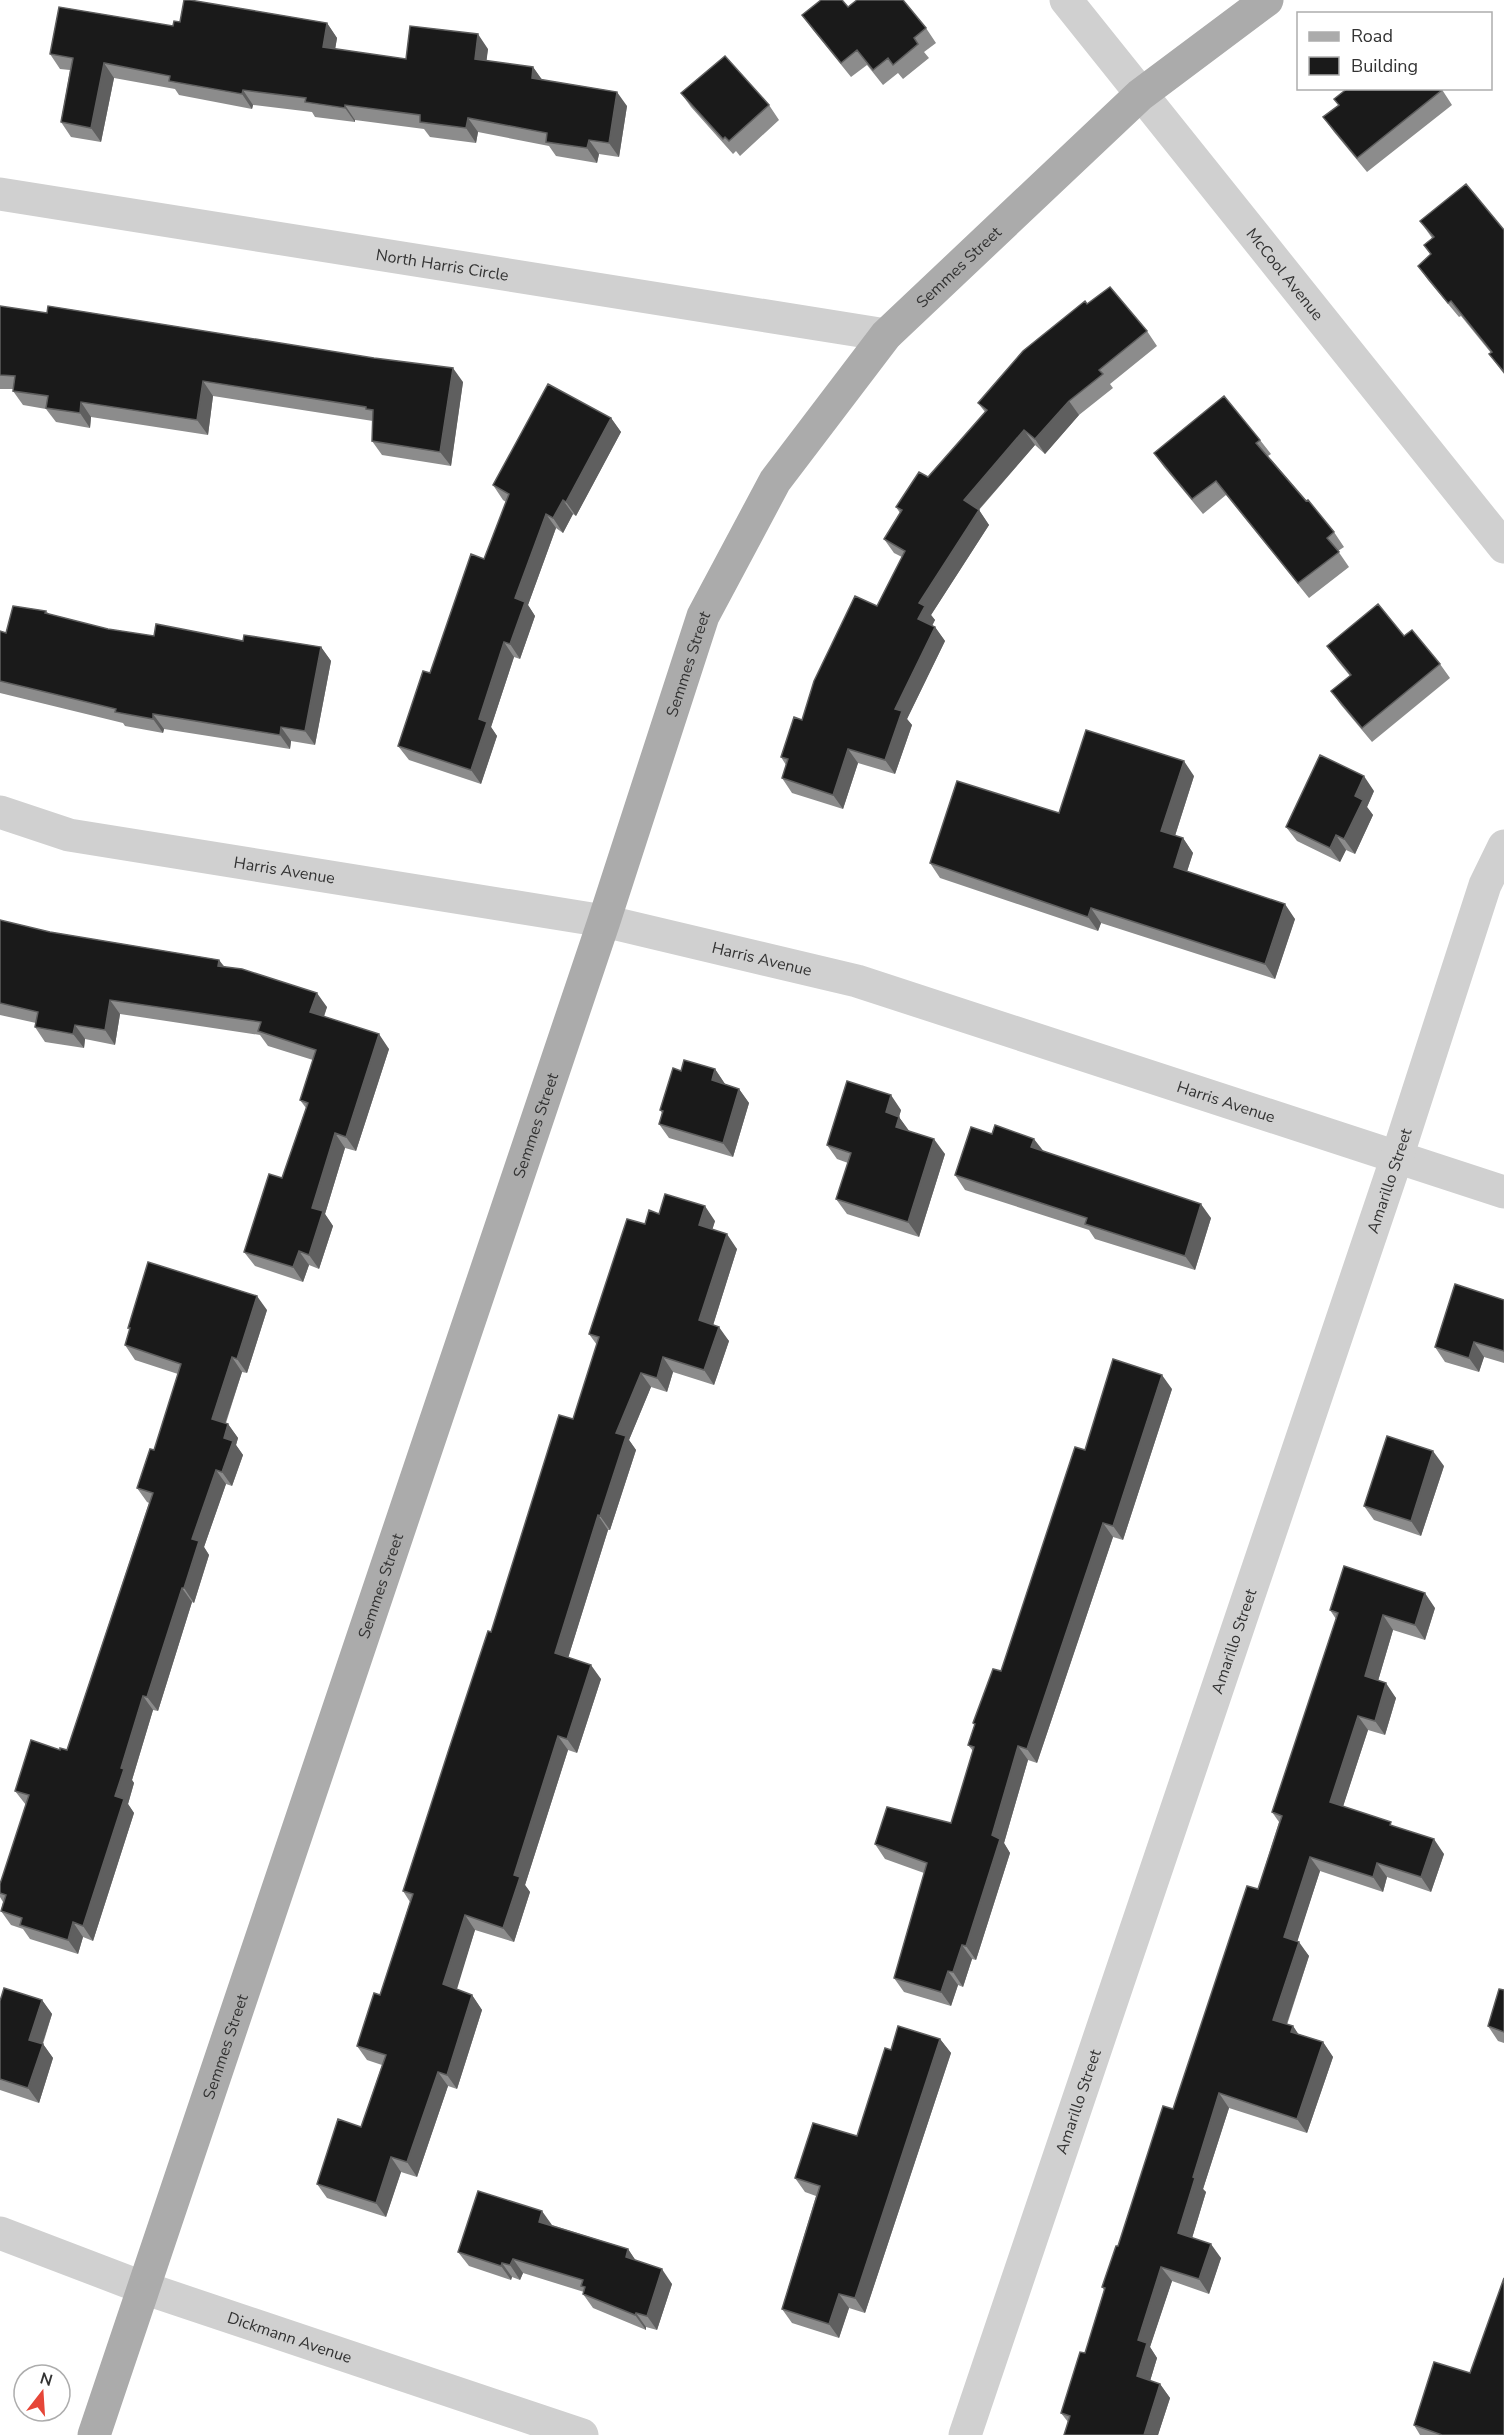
<svg xmlns="http://www.w3.org/2000/svg" width="1504" height="2435" font-family="'Nunito Sans',sans-serif">
<rect width="100%" height="100%" fill="#fff"/>
<g fill="none" stroke-linecap="round" stroke-linejoin="round">
<!-- minor -->
<g stroke="#d0d0d0" stroke-width="33">
<path id="s1" d="M1066,0L1504,547"/>
<path id="s2" d="M0,194L886,335"/>
<path id="s3" d="M0,812L69,835L604,921L857,981L1504,1192"/>
<path id="s4" d="M0,2233L144,2288L582,2435"/>
<path id="s5" d="M965,2435L1397,1157L1485,885L1504,846"/>
</g>
<!-- major -->
<path stroke="#ababab" stroke-width="33" id="s6" d="M94,2435L604,921L703,616L775,481L886,335L1140,95L1267,0"/>
</g>
<!-- wall -->
<path fill="#8c8c8c" d="M848,7L926,28L936,43L924,52L929,58L903,79L898,73L883,85L867,65L851,77L813,30L802,15Z
M180,22L327,23L337,38L335,49L406,59L488,49L486,61L533,67L542,80L627,106L619,157L599,154L597,163L556,156L549,146L478,132L476,143L430,137L424,129L355,120V122L315,117L312,112L253,105L252,109L179,95L175,89L114,78L101,142L71,137L61,122L70,70L60,69L50,54L173,26Z
M1441,88L1452,105L1367,172L1334,132L1323,117Z
M681,93L769,105L779,120L740,156L736,151L733,154L691,107Z
M1420,221L1504,230V374L1489,354L1491,353L1461,316L1459,317L1428,280L1418,266L1431,255L1424,245L1432,238Z
M1087,304L1147,331L1157,346L1110,384L1113,388L1079,415L1045,454L1035,445L979,510L989,525L931,615L935,620L932,626L935,627L945,641L907,719L912,725L895,774L858,763L843,809L792,793L782,778L786,765L781,757L802,720L877,606L902,557L894,553L884,539L900,513L896,507L928,477L985,412L978,403Z
M0,306L463,382L451,466L382,455L372,441L373,421L213,396L208,435L91,417L90,428L56,422L46,409L23,405L13,391V389H0Z
M611,418L621,432L576,516L573,514L563,533L556,528L528,605L535,616L520,659L514,657L491,727L497,736L481,784L409,760L398,746L430,673L484,559L506,502L503,500L493,485Z
M1260,440L1271,454L1268,456L1334,532L1344,547L1338,551L1349,567L1309,598L1226,495L1203,514L1164,467L1154,453Z
M46,611L49,614L108,629L154,636L321,647L331,661L315,745L291,741L290,749L164,729L163,733L125,726L123,723L0,693V631L6,633Z
M1404,636L1440,664L1450,678L1372,742L1341,705L1331,691L1350,676L1337,660L1327,646Z
M1194,776L1175,836L1183,838L1193,853L1187,871L1295,919L1275,979L1101,923L1098,931L940,878L930,863L1059,813Z
M1374,791L1367,807L1373,815L1355,854L1346,850L1340,862L1297,841L1286,827Z
M0,920L50,932L219,960L224,966L327,1007L324,1017L389,1049L356,1151L345,1148L325,1214L333,1226L319,1269L309,1265L303,1282L255,1266L244,1252L282,1178L306,1108L300,1100L313,1060L268,1046L260,1035L120,1014L115,1045L85,1039L84,1048L45,1042L35,1027L36,1023L0,1015Z
M715,1069L725,1084L739,1089L749,1103L733,1157L669,1138L659,1124L662,1113L660,1110L681,1071Z
M901,1110L899,1117L909,1132L945,1154L919,1237L847,1214L836,1199L848,1163L837,1159L827,1145Z
M1043,1151L1211,1218L1195,1270L1095,1239L1089,1230L965,1190L955,1175Z
M659,1214L715,1221L712,1230L737,1249L713,1325L729,1341L714,1385L673,1372L667,1392L651,1387L629,1440L636,1450L610,1530H608L568,1658L601,1679L577,1753L568,1750L525,1885L530,1892L514,1942L475,1930L456,1989L472,1995L482,2010L457,2089L448,2086L417,2177L401,2172L386,2217L327,2198L317,2184L361,2127L382,2065L367,2060L357,2046L380,1995L410,1902L403,1891L491,1632L573,1419L597,1345L589,1334L645,1224Z
M1504,1300V1363L1484,1357L1479,1372L1445,1362L1435,1347Z
M267,1310L247,1373L242,1372L226,1423L228,1424L238,1438L236,1445L243,1455L232,1486L226,1484L204,1547L209,1555L194,1603L192,1602L158,1711L153,1710L132,1780L134,1783L128,1804L134,1813L93,1941L83,1937L78,1954L30,1939L23,1929L11,1925L1,1911L3,1902L0,1897V1884L26,1805L15,1791L60,1750H67L149,1503L147,1502L137,1488L154,1450L178,1374L135,1360L125,1345L130,1331L128,1328Z
M1172,1389L1123,1540L1113,1537L1037,1763L1028,1760L1004,1843L1010,1853L976,1960L972,1959L963,1987L958,1985L951,2006L904,1992L894,1978L924,1873L885,1859L875,1844L951,1823L973,1751L968,1745L975,1726L973,1723L1001,1671L1085,1450Z
M1444,1466L1421,1536L1374,1520L1364,1506Z
M1435,1608L1425,1640L1393,1630L1378,1681L1396,1698L1385,1735L1368,1730L1343,1806L1394,1827L1444,1854L1431,1892L1387,1877L1383,1892L1320,1871L1297,1941L1309,1956L1287,2025L1293,2026L1298,2034L1323,2042L1333,2057L1307,2133L1229,2108L1203,2189L1206,2192L1192,2238L1221,2258L1209,2294L1172,2281L1150,2347L1157,2358L1150,2381L1160,2384L1170,2398L1158,2435H1064L1068,2422L1061,2413L1085,2353L1104,2290L1102,2287L1173,2109L1258,1889L1279,1822L1272,1812L1336,1619L1330,1610Z
M1504,1990V2043L1498,2041L1488,2026Z
M42,2000L52,2014L43,2044L53,2058L39,2103L0,2090V2001Z
M940,2039L951,2053L865,2313L849,2308L839,2338L792,2323L782,2309L816,2196L805,2192L795,2178L857,2136L891,2050Z
M552,2225L628,2249L636,2261L672,2284L657,2330L646,2327V2330L593,2308L583,2294L584,2292L523,2273L520,2280L512,2277L511,2280L469,2266L458,2252Z
M1414,2425L1504,2435H1420Z"/>
<!-- shaded-wall -->
<path fill="#5f5f5f" d="M327,23L337,38L333,62L323,47Z
M478,34L488,49L485,73L475,59Z
M104,63L114,78L101,142L91,128Z
M533,67L543,81L532,78Z
M243,90L253,105L252,109L242,94Z
M617,92L627,106L619,157L609,143Z
M345,105L355,120V122L345,108Z
M468,118L478,132L476,143L466,128Z
M589,140L599,154L597,163L587,148Z
M453,368L463,382L451,466L440,452Z
M203,381L213,396L208,435L197,420Z
M1069,401L1079,415L1045,454L1035,439Z
M81,402L91,417L90,428L80,413Z
M611,418L621,432L576,516L566,502Z
M1024,430L1035,445L974,515L964,500Z
M563,500L573,514L563,533L553,518Z
M979,510L989,525L931,615L935,620L928,633L918,619L919,603Z
M546,514L556,528L528,605L535,616L520,659L510,644L515,598Z
M935,627L945,641L907,719L912,725L895,774L885,760L895,709Z
M504,642L514,657L491,727L497,736L481,784L471,770L479,719Z
M321,647L331,661L315,745L305,731Z
M153,714L164,729L163,733L153,719Z
M281,727L291,741L290,749L280,735Z
M848,749L858,763L843,809L833,795Z
M1184,761L1194,776L1172,845L1161,831Z
M1364,776L1374,791L1367,807L1373,815L1355,854L1344,839L1355,796Z
M1336,835L1346,850L1340,862L1330,848Z
M1183,838L1193,853L1184,881L1174,867Z
M1285,904L1295,919L1275,979L1265,964Z
M1091,908L1101,923L1098,931L1088,917Z
M219,960L229,974L218,966Z
M317,993L327,1007L320,1027L310,1012Z
M110,1000L120,1014L115,1045L105,1030Z
M75,1025L85,1039L84,1048L73,1034Z
M379,1034L389,1049L356,1151L346,1137Z
M715,1069L725,1084L722,1095L712,1080Z
M739,1089L749,1103L733,1157L723,1143Z
M891,1095L901,1110L896,1127L886,1112Z
M899,1117L910,1132L896,1127Z
M335,1133L345,1148L325,1214L333,1226L319,1269L309,1255L312,1208Z
M934,1139L945,1154L919,1237L908,1222Z
M1034,1139L1045,1153L1031,1147Z
M1201,1204L1211,1218L1195,1270L1185,1256Z
M705,1206L715,1221L709,1240L699,1225Z
M727,1234L737,1249L710,1335L699,1320Z
M299,1251L309,1265L303,1282L293,1267Z
M257,1296L267,1310L247,1373L237,1359Z
M719,1327L729,1341L714,1385L704,1370Z
M1474,1342L1484,1357L1479,1372L1469,1358Z
M232,1357L242,1372L222,1433L212,1419Z
M663,1357L673,1372L667,1392L657,1378Z
M641,1373L651,1387L629,1440L636,1450L610,1530L600,1516L616,1433Z
M1162,1375L1172,1389L1123,1540L1113,1526Z
M228,1424L238,1438L236,1445L243,1455L232,1486L222,1472L224,1438Z
M1433,1451L1444,1466L1421,1536L1411,1521Z
M216,1470L226,1484L204,1547L209,1555L194,1603L184,1588L192,1539Z
M598,1515L608,1530L565,1668L555,1653Z
M1103,1523L1113,1537L1037,1763L1027,1749Z
M182,1588L192,1602L158,1711L147,1697Z
M1425,1593L1435,1608L1425,1640L1415,1625Z
M1383,1615L1393,1630L1375,1691L1365,1676Z
M591,1665L601,1679L577,1753L567,1739Z
M1386,1683L1396,1698L1385,1735L1375,1721Z
M143,1696L153,1710L132,1780L134,1783L128,1804L134,1813L93,1941L83,1926L115,1796L121,1768Z
M1358,1716L1368,1730L1340,1816L1330,1802Z
M558,1736L568,1750L525,1885L530,1892L514,1942L503,1928L514,1875Z
M1018,1746L1028,1760L1004,1843L1010,1853L976,1960L966,1946L992,1835Z
M1434,1839L1444,1854L1431,1892L1421,1877Z
M1310,1857L1320,1871L1294,1952L1284,1937Z
M1377,1863L1387,1877L1383,1892L1373,1877Z
M465,1915L475,1930L454,1999L443,1984Z
M73,1922L83,1937L78,1954L68,1940Z
M1299,1942L1309,1956L1283,2035L1273,2020Z
M962,1945L972,1959L963,1987L953,1972Z
M948,1971L958,1985L951,2006L941,1992Z
M472,1995L482,2010L457,2089L447,2075Z
M42,2000L52,2014L39,2054L29,2040Z
M1293,2026L1303,2041L1291,2032Z
M940,2039L951,2053L865,2313L855,2298Z
M1323,2042L1333,2057L1307,2133L1297,2119Z
M43,2044L53,2058L39,2103L28,2088Z
M438,2072L448,2086L417,2177L407,2162Z
M1219,2093L1229,2108L1203,2189L1206,2192L1189,2248L1178,2233L1193,2177Z
M391,2157L401,2172L386,2217L376,2203Z
M542,2211L552,2225L549,2236L539,2222Z
M1211,2244L1221,2258L1209,2294L1199,2279Z
M628,2249L638,2264L626,2257Z
M513,2259L523,2273L520,2280L510,2265Z
M502,2263L512,2277L511,2280L501,2266Z
M1161,2267L1172,2281L1150,2347L1157,2358L1147,2391L1137,2376L1138,2340Z
M662,2269L672,2284L657,2330L647,2316Z
M839,2294L849,2308L839,2338L829,2324Z
M636,2313L646,2327V2330L635,2315Z
M1160,2384L1170,2398L1158,2435H1144Z"/>
<!-- building -->
<path fill="#1a1a1a" stroke="#5f5f5f" stroke-width="1.5" d="M184,0H190L327,23L323,47L406,59L410,26L478,34L475,59L533,67L532,78L617,92L609,143L589,140L587,148L546,142L547,133L468,118L466,128L420,122V115L345,105V108L305,102L306,98L243,90L242,94L169,81L170,76L104,63L91,128L61,122L73,58L50,54L59,7L173,26L174,21L180,22Z
M821,0H842L848,7L857,0H903L926,28L914,38L918,44L893,65L888,58L873,70L857,50L841,63L802,15Z
M725,56L769,105L729,141L725,137L723,139L681,93Z
M1348,88H1441L1442,90L1357,158L1323,117L1339,105L1334,99Z
M1466,184L1504,230V372L1489,354L1492,352L1451,301L1448,303L1418,266L1431,254L1424,245L1434,237L1420,221Z
M1110,287L1147,331L1099,370L1103,374L1069,401L1035,439L1024,430L964,500L979,510L919,603L925,606L918,619L935,627L895,709L902,711L885,760L848,749L833,795L782,778L788,759L781,757L794,717L802,720L814,681L855,596L877,606L905,551L884,539L902,510L896,507L919,472L928,477L987,410L978,403L1023,351L1085,301L1087,304Z
M0,306L47,313L48,306L374,358L453,368L440,452L372,441L373,410L366,409V407L203,381L197,420L81,402L80,413L46,408L48,396L13,391L15,376L0,375Z
M548,384L611,418L566,502L563,500L553,518L546,514L515,598L525,602L510,644L504,642L479,719L487,722L471,770L398,746L423,671L430,673L471,554L484,559L509,494L493,485Z
M1224,396L1260,440L1256,443L1306,501L1308,500L1334,532L1327,538L1339,552L1298,583L1216,481L1192,499L1154,453Z
M1378,604L1404,636L1412,630L1440,664L1362,728L1331,691L1351,675L1327,646Z
M13,606L46,611L45,613L108,629L154,636L156,624L243,641L244,635L321,647L305,731L281,727L280,735L153,714V719L115,712L116,709L0,681V631L6,633Z
M1086,730L1184,761L1161,831L1183,838L1174,867L1285,904L1265,964L1091,908L1088,917L930,863L957,781L1059,813Z
M1320,755L1364,776L1355,796L1363,800L1344,839L1336,835L1330,848L1286,827Z
M0,920L50,932L219,960L218,966L242,969L317,993L310,1012L379,1034L346,1137L335,1133L312,1208L323,1211L309,1255L299,1251L293,1267L244,1252L269,1174L282,1178L308,1103L300,1100L316,1050L258,1031L261,1022L110,1000L105,1030L75,1025L73,1034L35,1027L38,1012L0,1003Z
M684,1060L715,1069L712,1080L739,1089L723,1143L659,1124L663,1111L660,1110L673,1068L681,1071Z
M847,1081L891,1095L886,1112L899,1117L896,1127L934,1139L908,1222L836,1199L851,1153L827,1145Z
M995,1125L1034,1139L1031,1147L1201,1204L1185,1256L1085,1224L1087,1218L955,1175L971,1127L992,1134Z
M665,1194L705,1206L699,1225L727,1234L699,1320L719,1327L704,1370L663,1357L657,1378L641,1373L616,1433L626,1436L600,1516L598,1515L555,1653L591,1665L567,1739L558,1736L514,1875L520,1877L503,1928L465,1915L443,1984L472,1995L447,2075L438,2072L407,2162L391,2157L376,2203L317,2184L338,2119L361,2127L386,2055L357,2046L374,1993L380,1995L413,1894L403,1891L449,1749L488,1631L491,1632L559,1415L573,1419L599,1337L589,1334L627,1219L645,1224L649,1210L659,1214Z
M148,1262L257,1296L237,1359L232,1357L212,1419L228,1424L224,1438L233,1441L222,1472L216,1470L192,1539L199,1541L184,1588H182L147,1697L143,1696L121,1768L124,1769L115,1796L124,1799L83,1926L73,1922L68,1940L20,1925L22,1918L1,1911L6,1895L0,1893V1884L29,1795L15,1791L31,1740L60,1750V1748L67,1750L153,1493L137,1488L150,1449L154,1450L181,1364L125,1345L130,1328H128Z
M1455,1284L1504,1300V1351L1474,1342L1469,1358L1435,1347Z
M1113,1359L1162,1375L1113,1526L1103,1523L1027,1749L1018,1746L992,1835L1000,1839L966,1946L962,1945L953,1972L948,1971L941,1992L894,1978L927,1863L875,1844L887,1807L951,1823L974,1747L968,1745L975,1724L973,1723L993,1669L1001,1671L1075,1447L1085,1450Z
M1387,1436L1433,1451L1411,1521L1364,1506Z
M1344,1566L1425,1593L1415,1625L1383,1615L1365,1676L1386,1683L1375,1721L1358,1716L1330,1802L1391,1822L1390,1825L1434,1839L1421,1877L1377,1863L1373,1877L1310,1857L1284,1937L1299,1942L1273,2020L1293,2026L1291,2032L1323,2042L1297,2119L1219,2093L1193,2177L1195,2178L1178,2233L1211,2244L1199,2279L1161,2267L1138,2340L1147,2343L1137,2376L1160,2384L1144,2435H1064L1070,2416L1061,2413L1080,2352L1085,2353L1105,2288L1102,2287L1116,2246H1118L1163,2106L1173,2109L1247,1886L1258,1889L1282,1816L1272,1812L1338,1613L1330,1610Z
M4,1988L42,2000L29,2040L43,2044L28,2088L0,2079V2001Z
M1499,1989L1504,1990V2032L1488,2026Z
M898,2026L940,2039L855,2298L839,2294L829,2324L782,2309L820,2186L795,2178L813,2123L857,2136L885,2048L891,2050Z
M478,2191L542,2211L539,2222L628,2249L626,2257L662,2269L647,2316L636,2313L635,2315L583,2294L585,2287L581,2286L583,2280L513,2259L510,2265L502,2263L501,2266L458,2252Z
M1504,2278V2435H1442L1414,2425L1434,2362L1470,2373Z"/>
<g text-anchor="middle" stroke-width="6" stroke-linejoin="round" paint-order="stroke">
<!-- street labels -->
<g font-size="16" fill="#333" stroke="#fff">
<text dy="6" stroke="none"><textPath href="#s2" startOffset="448">North Harris Circle</textPath></text>
<text dy="6" stroke="none"><textPath href="#s6" startOffset="2354">Semmes Street</textPath></text>
<text dy="6" stroke="none"><textPath href="#s1" startOffset="351">McCool Avenue</textPath></text>
<text dy="6" stroke="none"><textPath href="#s6" startOffset="1868">Semmes Street</textPath></text>
<text dy="6" stroke="none"><textPath href="#s3" startOffset="291">Harris Avenue</textPath></text>
<text dy="6" stroke="none"><textPath href="#s3" startOffset="777">Harris Avenue</textPath></text>
<text dy="6" stroke="none"><textPath href="#s3" startOffset="1263">Harris Avenue</textPath></text>
<text dy="6" stroke="none"><textPath href="#s6" startOffset="1382">Semmes Street</textPath></text>
<text dy="6" stroke="none"><textPath href="#s5" startOffset="1324">Amarillo Street</textPath></text>
<text dy="6" stroke="none"><textPath href="#s6" startOffset="896">Semmes Street</textPath></text>
<text dy="6" stroke="none"><textPath href="#s5" startOffset="838">Amarillo Street</textPath></text>
<text dy="6" stroke="none"><textPath href="#s6" startOffset="410">Semmes Street</textPath></text>
<text dy="6" stroke="none"><textPath href="#s5" startOffset="352">Amarillo Street</textPath></text>
<text dy="6" stroke="none"><textPath href="#s4" startOffset="308">Dickmann Avenue</textPath></text>
</g>
</g>
<!-- legend -->
<rect x="1297" y="12" width="195" height="78" fill="#ffffff" stroke="#adadad" stroke-width="1.5"/>
<rect x="1309" y="32" width="30" height="9" fill="#ababab" stroke="#adadad" stroke-width="1.5"/>
<text x="1351" y="42" font-size="18" fill="#333333">Road</text>
<rect x="1309" y="57" width="30" height="18" fill="#1a1a1a" stroke="#adadad" stroke-width="1.5"/>
<text x="1351" y="72" font-size="18" fill="#333333">Building</text>
<!-- north arrow -->
<g transform="translate(42 2393) rotate(17)"><circle r="28" fill="#ffffff" stroke="#adadad" stroke-width="1.5"/>
<path d="M0-4.5L10 22L0 15L-10 22Z" fill="#e64638"/>
<text y="-9" font-size="16" font-weight="bold" text-anchor="middle" fill="#333333">N</text>
</g>
</svg>
